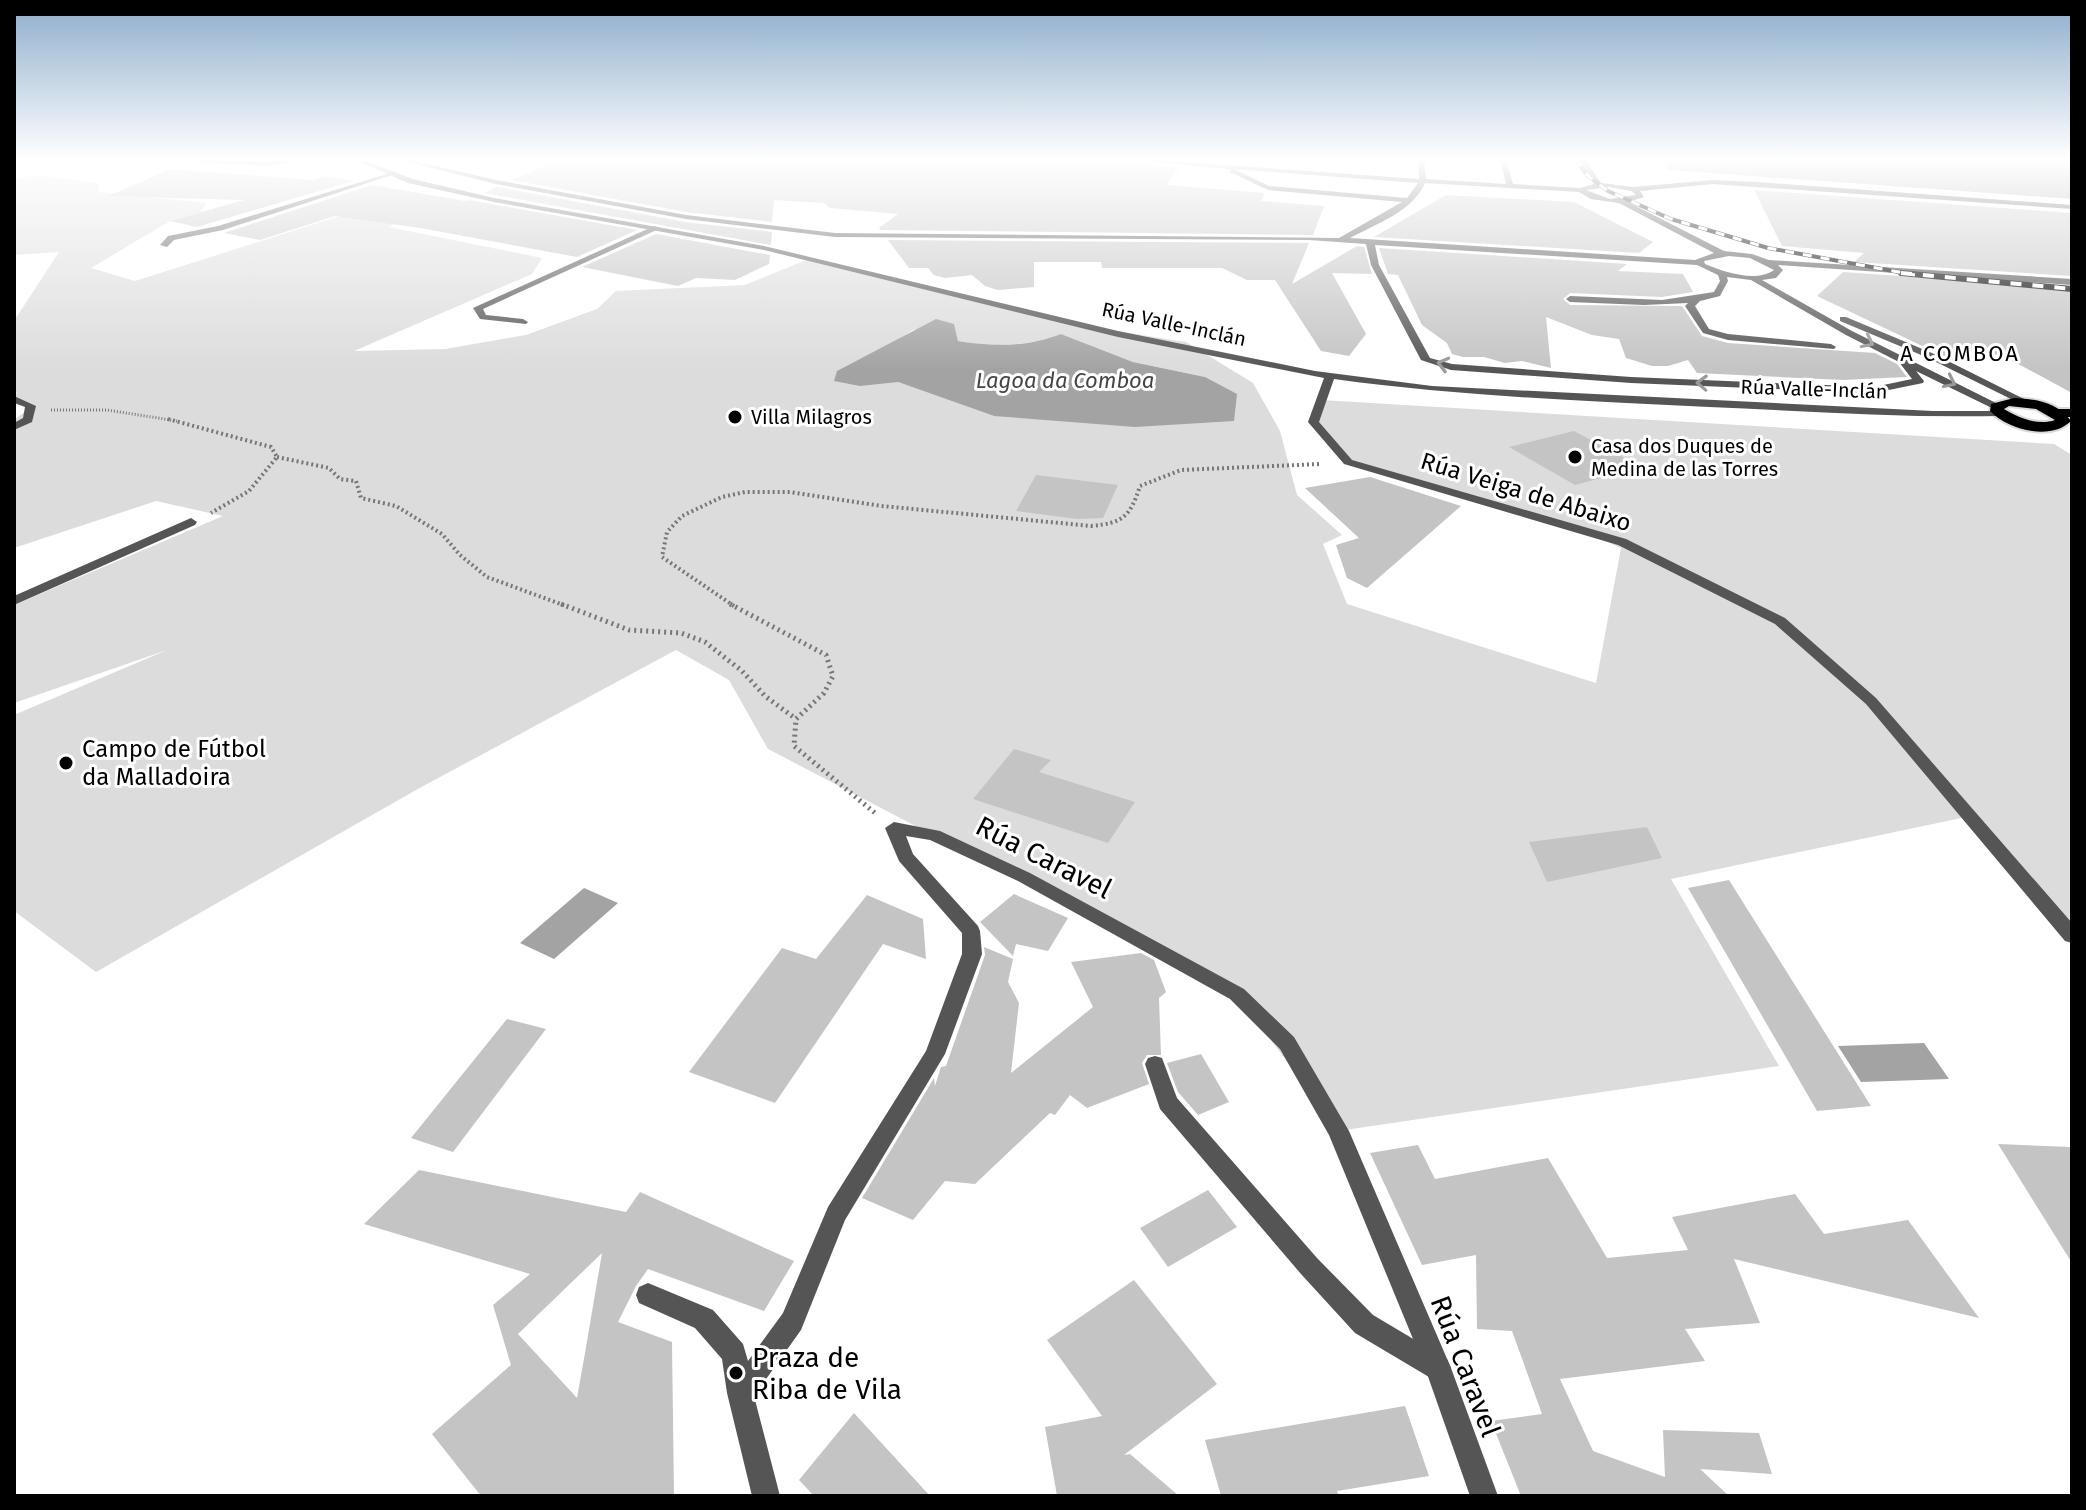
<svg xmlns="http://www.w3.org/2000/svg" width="2086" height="1510" font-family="'Fira Sans',sans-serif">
<rect width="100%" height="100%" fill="#fff"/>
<!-- green -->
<path fill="#dcdcdc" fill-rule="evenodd" d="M38,175L98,183L99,192L206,203L201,212L170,221L91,268L135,281L387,201L427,204L389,227L542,258L532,274L354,351L445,349L526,335L597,309L616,291L745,285L811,258L1084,326L1186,342L1253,383L1280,431L1297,495L1342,535L1323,544L1347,604L1596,683L1621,548L1578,529L1348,462L1313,422L1321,400L2054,444L2072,455V938L1971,816L1671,879L1779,1066L1338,1131L1237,994L768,749L729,680L676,650L416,790L96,972L14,911V715L167,650L14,703V605L223,516L156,501L14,548V420L31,407L14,399V394L18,393L14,392V321L59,252L14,255V179ZM954,324L958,341C994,347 1026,347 1061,334L1133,362L1205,377L994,416L898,382L835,380L913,330Z"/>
<!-- water -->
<path fill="#a3a3a3" d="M1602,159H2072V199L1669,170L1664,163Z
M936,319L954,324L958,341C995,347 1026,347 1061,334L1133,362L1205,377L1237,394L1234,421L1135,427L994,416L898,382L860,386L834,381L837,371Z
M584,888L618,903L554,959L520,943Z
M1924,1043L1949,1079L1861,1082L1838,1046Z"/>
<!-- building -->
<path fill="#c4c4c4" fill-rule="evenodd" d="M560,159H1086L1180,167L1166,185L1265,193L1261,201L1324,206L1313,235L881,230L879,228L898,214L830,208L824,203L774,200L772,222L686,212L512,180Z
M171,169L313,180L325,176L353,181L197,227L170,221L244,200L108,196Z
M372,185L465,201L469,200L637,230L577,257L420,228L335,216L260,240L224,233Z
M497,187L685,222L772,232L771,245L484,193Z
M1754,190L2072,213V276L1854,262L1864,253L1782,246Z
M1446,195L1574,202L1653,242L1639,253L1374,237Z
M656,234L770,255L769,264L735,280L696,278L678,286L582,267Z
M888,240L1309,243L1292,284L1357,246L1364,247L1372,274L1332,273L1366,334L1349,356L1321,351L1275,280H1247L1222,268H1102L1101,262H1034V287L998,290L985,286L972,275L945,278L934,275L928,268H909Z
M1379,248L1627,264L1618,271L1683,274L1693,292L1662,297L1570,293L1563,299L1570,305L1682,306L1702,336L1728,343L1875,353L1897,364L1907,377L1843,380L1697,373L1688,360L1668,366H1652L1626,358L1619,339L1592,335L1546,317L1551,368L1522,361L1505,363L1484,357H1463L1452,354L1447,343L1422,325L1398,275L1388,274Z
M1843,272L2072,288V393L2000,354L1954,361L1817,296Z
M1574,431L1642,467L1575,485L1509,447Z
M1036,475L1118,485L1103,518L1077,519L1016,511Z
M1370,477L1461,506L1367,588L1347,578L1336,545L1359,538L1305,488Z
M1014,749L1051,760L1039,772L1135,802L1108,843L973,799Z
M1647,827L1662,858L1547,882L1529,842Z
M1729,880L1871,1106L1817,1111L1688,888Z
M1014,894L1068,918L1048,951L1016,944L1013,956L980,922Z
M867,895L923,919L926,959L883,944L775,1103L689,1072L782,948L816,959Z
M984,947L1013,959L1008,982L1019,1003L1011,1073L1093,1007L1071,962L1141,953L1154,960L1166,992L1159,998L1161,1055H1147L1142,1063L1149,1084L1087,1108L1070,1095L1055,1115L1050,1113L975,1184L945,1181L913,1220L862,1198L934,1078L935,1086L941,1067L946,1066L985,955Z
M507,1019L546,1029L453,1152L411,1138Z
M1201,1054L1229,1102L1198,1115L1178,1092L1167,1063Z
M1998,1144L2072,1147V1263Z
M1418,1145L1435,1179L1548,1158L1607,1258L1688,1250L1672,1217L1795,1194L1824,1234L1908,1220L1979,1318L1734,1259L1760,1323L1685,1329L1705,1361L1560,1379L1593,1451L1665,1477L1663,1430L1759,1433L1772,1474L1700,1469L1729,1496H1521L1491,1421L1542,1414L1512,1331L1477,1329L1476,1255L1422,1265L1370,1153Z
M419,1170L626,1212L640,1192L794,1261L764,1311L648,1269L636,1286L618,1322L672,1342L674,1496H481L432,1434L511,1365L493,1305L530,1274L364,1224ZM602,1253L585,1353L577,1398L518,1334Z
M1208,1190L1237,1227L1168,1267L1140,1228Z
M1134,1280L1217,1384L1124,1455L1130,1454L1179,1496H1057L1045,1427L1102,1416L1047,1340Z
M1405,1406L1429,1476L1337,1491L1339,1496H1221L1205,1440Z
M854,1413L930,1496H814L799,1480Z"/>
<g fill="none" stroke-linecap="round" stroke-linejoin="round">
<!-- primary casing -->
<g stroke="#dbdbdb" stroke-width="4">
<path id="primary" d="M2072,409V417H2057L2050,413L2057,409Z"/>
</g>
<!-- trunk casing -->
<g stroke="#dbdbdb" stroke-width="4">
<path id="trunk" d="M2014,398C2036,399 2057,402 2071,421C2051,441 2008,430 1990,411L1991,404ZM2009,406L2036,409L2055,420C2038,426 2019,418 2004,409Z"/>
</g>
<!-- path-far2 -->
<path stroke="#777" stroke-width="3" stroke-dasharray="1 2" stroke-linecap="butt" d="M51,410H107L177,421"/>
<!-- path-far1 -->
<path stroke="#777" stroke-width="4" stroke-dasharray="2 3" stroke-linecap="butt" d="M168,419L271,447L277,457L249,491L211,513
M277,457L329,468L340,479L356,481L361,498L396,506L442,534L460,555L487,577L566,606
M734,606L662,557L667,532L682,516L722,497L745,492H790L882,506L1091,526C1123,523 1130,517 1140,486L1181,470L1320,464"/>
<!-- path -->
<path stroke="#777" stroke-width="5" stroke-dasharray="2 4" stroke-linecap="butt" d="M561,604L629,630L681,633L705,642L742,671L765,696L796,719
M730,604L826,655L833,676L824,693L796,719L794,746L875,813"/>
<!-- service -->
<path fill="#555" fill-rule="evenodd" d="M292,159H305L270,166L196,162L199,160L270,162Z
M396,159H406L496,180L686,215L835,233L1339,238L1402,202L1268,190L1230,172L1231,169L1118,159H1143L1419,179L1418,159H1424L1426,179L1506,184L1500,159H1506L1513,184L1580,188L1594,184L1579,159H1585L1601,183L1633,187L1713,180L1757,182L2072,205V209L1713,184L1640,191L1644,197L1628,202L1724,251L1752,254L1769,260L2072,279V285L1778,265L1783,270L1776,278L1762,280L1852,331L2000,405L2001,407L1996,410L1916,371L1924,381L1923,383L1874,393L1631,383L1451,370L1421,360L1371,265L1366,244L1309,240L835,237L686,219L496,184ZM1234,169L1418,183L1407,198L1269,186ZM1425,183L1579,192L1591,199L1619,203L1714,253L1695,260L1350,238C1374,225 1414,211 1425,183ZM1609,187L1631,191L1636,195L1610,199L1586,190ZM1375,245L1697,265L1718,275L1720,281L1714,292L1662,300L1570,296L1566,299L1570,302L1644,305L1688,303L1685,306L1703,333L1728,340L1834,349L1836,347L1831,344L1728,334L1709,329L1695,306L1700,301L1720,296L1728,281L1727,277L1751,280L1846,335L1899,362L1912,379L1874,387L1631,377L1452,364L1430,358L1379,265ZM1729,256L1750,258L1774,270C1756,283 1724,272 1705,264L1704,261Z
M390,173L395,174L223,230L174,240L167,247L160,245L168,236L218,226Z
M654,226L661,228L483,309L486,315L523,319L528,322L526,324L480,319L473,308Z
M1840,317H1846L1932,353L2032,403L2023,405L1926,357L1840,321Z
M1155,1056L1162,1058L1177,1098L1317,1258L1373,1315L1447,1359L1451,1368L1447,1377L1438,1381L1429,1377L1355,1333L1301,1274L1160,1109L1145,1064L1148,1058Z"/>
<!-- minor -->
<path fill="#555" fill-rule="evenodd" d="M353,159H361L413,179L494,198L764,246L1118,331L1315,371L1432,386L1933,411H2004V415L2000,416C1903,418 1806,411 1709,407C1583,401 1458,396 1334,379L1319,422L1352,460L1626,539L1785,618L1876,698L2072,923V943L2065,941L1866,704L1775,624L1618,545L1344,464L1308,422L1324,378L1118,337L764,250L494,202L408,183Z
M14,396L36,406L32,422L14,430V423L23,418L25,407L14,403Z
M191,518L197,522L195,525L14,605V596Z
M894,822L940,831L1030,873L1244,989L1294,1037L1349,1131L1451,1368L1498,1496H1470L1425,1368L1329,1135L1280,1049L1230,999L1018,881L930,840L906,836L913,854L978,926L980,931L982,954L945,1054L845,1220L801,1330L754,1396L780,1496H752L727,1393L722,1359L695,1328L639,1303L636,1295L639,1287L648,1283L713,1310L743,1344L748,1361L783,1313L828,1207L926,1051L962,954V933L899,861L885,828Z"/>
<!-- primary -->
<use href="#primary" fill="#000" fill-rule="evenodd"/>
<!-- trunk -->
<use href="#trunk" fill="#000" fill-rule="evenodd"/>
<!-- rail-far1 casing -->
<g stroke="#000" stroke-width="4">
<path id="rail-far1" d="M1575,159L1588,176L1608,191L1671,219L1768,248L1915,275"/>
</g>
<!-- rail casing -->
<g stroke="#000" stroke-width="6">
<path id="rail" d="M1901,273L2072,289"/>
</g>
<!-- rail-far1 -->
<use href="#rail-far1" stroke="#fff" stroke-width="3" stroke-dasharray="9" stroke-linecap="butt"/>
<!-- rail -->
<use href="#rail" stroke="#fff" stroke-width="4" stroke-dasharray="11" stroke-linecap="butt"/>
</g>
<!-- one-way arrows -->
<defs><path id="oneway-chevron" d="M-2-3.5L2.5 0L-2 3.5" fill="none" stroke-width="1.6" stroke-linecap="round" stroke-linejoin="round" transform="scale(2)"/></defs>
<g stroke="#999">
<use href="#oneway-chevron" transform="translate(1868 342) rotate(26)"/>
<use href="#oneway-chevron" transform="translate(1443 364) rotate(-166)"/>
<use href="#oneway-chevron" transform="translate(1950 382) rotate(26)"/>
<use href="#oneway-chevron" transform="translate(1702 383) rotate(-178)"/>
</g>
<!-- sky -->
<linearGradient id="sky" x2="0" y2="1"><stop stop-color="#8cadcc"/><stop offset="0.43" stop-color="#fff"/><stop offset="1" stop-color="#fff" stop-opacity="0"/></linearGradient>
<rect width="2086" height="370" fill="url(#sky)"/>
<!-- markers -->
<g fill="#000" stroke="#fff" stroke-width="3">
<circle cx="735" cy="417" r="8"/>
<circle cx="1575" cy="457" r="8"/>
<circle cx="66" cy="763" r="8"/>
<circle cx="736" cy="1373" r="8"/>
</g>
<g text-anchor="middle" stroke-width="6" stroke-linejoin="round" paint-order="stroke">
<!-- far-street labels -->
<g font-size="20" fill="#000" stroke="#fff">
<text transform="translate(1174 324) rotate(12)" y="7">Rúa Valle-Inclán</text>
<text transform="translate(1814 389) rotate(2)" y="7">Rúa Valle-Inclán</text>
</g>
<!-- far-poi labels -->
<g font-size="20" fill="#000" stroke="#fff" text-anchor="start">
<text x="751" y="424">Villa Milagros</text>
<text x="1591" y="453">Casa dos Duques de<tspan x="1591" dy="23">Medina de las Torres</tspan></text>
</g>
<!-- far-neighbourhood labels -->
<g font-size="22" letter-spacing="2" fill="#000" stroke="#fff">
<text x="1960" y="361">A COMBOA</text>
</g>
<!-- far-water labels -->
<g font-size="22" font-style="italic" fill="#444" stroke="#fff">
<text x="1065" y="388">Lagoa da Comboa</text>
</g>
<!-- street labels -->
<g font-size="24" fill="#000" stroke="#fff">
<text transform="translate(1526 492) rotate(17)" y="8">Rúa Veiga de Abaixo</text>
</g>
<!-- poi labels -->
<g font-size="24" fill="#000" stroke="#fff" text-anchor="start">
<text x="82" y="757">Campo de Fútbol<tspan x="82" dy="28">da Malladoira</tspan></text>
</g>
<!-- near-street labels -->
<g font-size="28" fill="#000" stroke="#fff">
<text transform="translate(1044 857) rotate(27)" y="10">Rúa Caravel</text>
<text transform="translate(1466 1366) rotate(69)" y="10">Rúa Caravel</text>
</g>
<!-- near-poi labels -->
<g font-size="28" fill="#000" stroke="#fff" text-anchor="start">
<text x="752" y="1367">Praza de<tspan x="752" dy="32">Riba de Vila</tspan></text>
</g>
</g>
<!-- border -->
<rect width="2086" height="1510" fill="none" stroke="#000000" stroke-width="32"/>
</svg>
